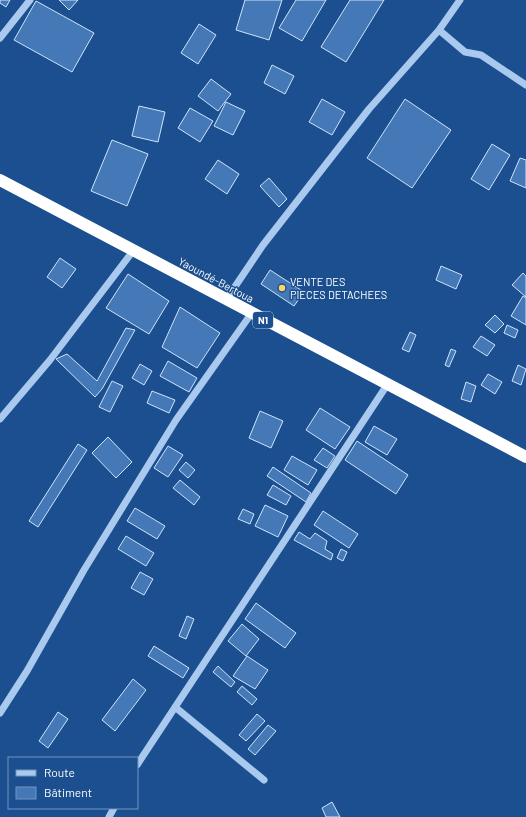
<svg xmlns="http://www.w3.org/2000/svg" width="526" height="817" font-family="Barlow,sans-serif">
<rect width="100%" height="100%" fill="#1b4f8f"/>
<!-- building -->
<path fill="#4478b7" stroke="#cfe3fa" d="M0,0H10L6,7L0,3Z
M59,0H78L69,10Z
M245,0H282L269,40L236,30Z
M296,0H326L302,41L279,28Z
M350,0H384L346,62L321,47Z
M36,1L94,33L72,72L14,40Z
M199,24L216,35L198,64L181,53Z
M272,65L294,76L285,94L264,83Z
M211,79L231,94L218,111L198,96Z
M322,99L345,112L332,135L309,122Z
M405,99L451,130L412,188L367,158Z
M226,102L245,111L233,135L214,126Z
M139,106L165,112L158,142L132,136Z
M190,108L213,121L200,142L178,128Z
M112,140L148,154L127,206L91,191Z
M492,144L510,155L489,190L471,179Z
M520,158L526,160V188L510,181Z
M218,160L239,174L227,194L205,179Z
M269,178L287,199L279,207L260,186Z
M60,258L76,269L62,288L47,277Z
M441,266L462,275L456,289L436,280Z
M270,270L304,292L294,306L261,284Z
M523,273L526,276V297L512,285Z
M128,274L169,301L149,334L106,308Z
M523,296L526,298V325L511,316Z
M180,307L220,333L197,368L162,347Z
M495,315L504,324L495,333L485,325Z
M507,325L518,330L515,338L504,333Z
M126,328L135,330L102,389L95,397L56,359L67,354L97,381Z
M410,332L416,335L409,352L402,349Z
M481,336L495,345L487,356L473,347Z
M451,349L456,351L449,367L445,365Z
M168,361L197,378L189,392L160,376Z
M140,364L152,371L144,385L132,378Z
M518,365L526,369L521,385L512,381Z
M488,374L502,382L495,394L481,385Z
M112,381L123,386L110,412L99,407Z
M466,382L476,386L471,402L461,399Z
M152,391L175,400L169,413L147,403Z
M320,408L350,427L335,449L306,430Z
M260,411L283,421L271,448L249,438Z
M374,426L397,439L387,455L365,442Z
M108,437L132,462L116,478L92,453Z
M357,441L408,475L396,494L345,460Z
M78,444L87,450L38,527L29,521Z
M168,446L183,455L168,477L154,468Z
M323,448L335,456L327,468L314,460Z
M292,456L317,470L308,485L284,470Z
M186,462L195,470L188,478L179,470Z
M273,467L311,493L306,502L267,476Z
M180,480L200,497L194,505L173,488Z
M273,485L291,496L286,505L267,495Z
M265,505L288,516L278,537L255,526Z
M135,508L165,526L157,539L127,521Z
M243,509L254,514L250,524L238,519Z
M323,511L358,534L349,548L314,525Z
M299,532L310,539L315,533L327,541L325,549L333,554L331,560L294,540Z
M126,536L154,553L146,566L118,549Z
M341,549L347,552L343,561L337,558Z
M140,572L153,579L144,595L131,588Z
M256,603L296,633L285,648L245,619Z
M187,616L194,619L186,639L179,636Z
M242,624L259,639L246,656L228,641Z
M154,646L189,668L183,678L148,656Z
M247,656L268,670L255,689L233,676Z
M218,666L235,682L231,687L213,672Z
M133,679L146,690L115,731L102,720Z
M242,686L257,699L252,705L237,692Z
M58,712L68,719L48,748L39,741Z
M257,714L265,721L246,741L239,735Z
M268,725L276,731L255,755L248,749Z
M332,802L340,817H326L322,808Z"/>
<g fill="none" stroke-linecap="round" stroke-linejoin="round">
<!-- minor -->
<path stroke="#a9c9ee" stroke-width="7" d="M439,30L465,52L481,55L526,85
M0,38L30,0
M226,300L263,245L369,109L439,30L460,0
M0,419L50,360L133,251
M175,707L264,780
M0,713L27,671L84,570L176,420L251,314
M137,765L387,385
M109,817L114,808"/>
<!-- highway -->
<path stroke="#fff" stroke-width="12" d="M0,180L526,457"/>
</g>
<!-- markers -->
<circle fill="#ffd166" stroke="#1b4f8f" stroke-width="1.5" cx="282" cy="288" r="4"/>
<g text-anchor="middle" stroke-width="3" stroke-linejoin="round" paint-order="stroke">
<!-- shield labels -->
<rect fill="#1b4f8f" stroke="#bbcadd" stroke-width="1" x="253" y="312" width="20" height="16" rx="3"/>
<g font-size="10" font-weight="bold" fill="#fff">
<text x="263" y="324">N1</text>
</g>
<!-- street labels -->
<g font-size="11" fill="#fff" stroke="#1b4f8f">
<text transform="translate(216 280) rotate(28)" y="4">Yaoundé-Bertoua</text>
</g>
<!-- poi labels -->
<g font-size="11" fill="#fff" stroke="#1b4f8f" text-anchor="start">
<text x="290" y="286">VENTE DES<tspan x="290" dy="13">PIECES DETACHEES</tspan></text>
</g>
</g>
<!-- legend -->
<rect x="8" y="757" width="130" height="52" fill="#1b4f8f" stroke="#7695bc"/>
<rect x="16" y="770" width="20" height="6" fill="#a9c9ee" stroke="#7695bc"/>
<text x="44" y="777" font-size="12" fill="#ffffff">Route</text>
<rect x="16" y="787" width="20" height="12" fill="#4478b7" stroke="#7695bc"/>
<text x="44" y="797" font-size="12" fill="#ffffff">Bâtiment</text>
</svg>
